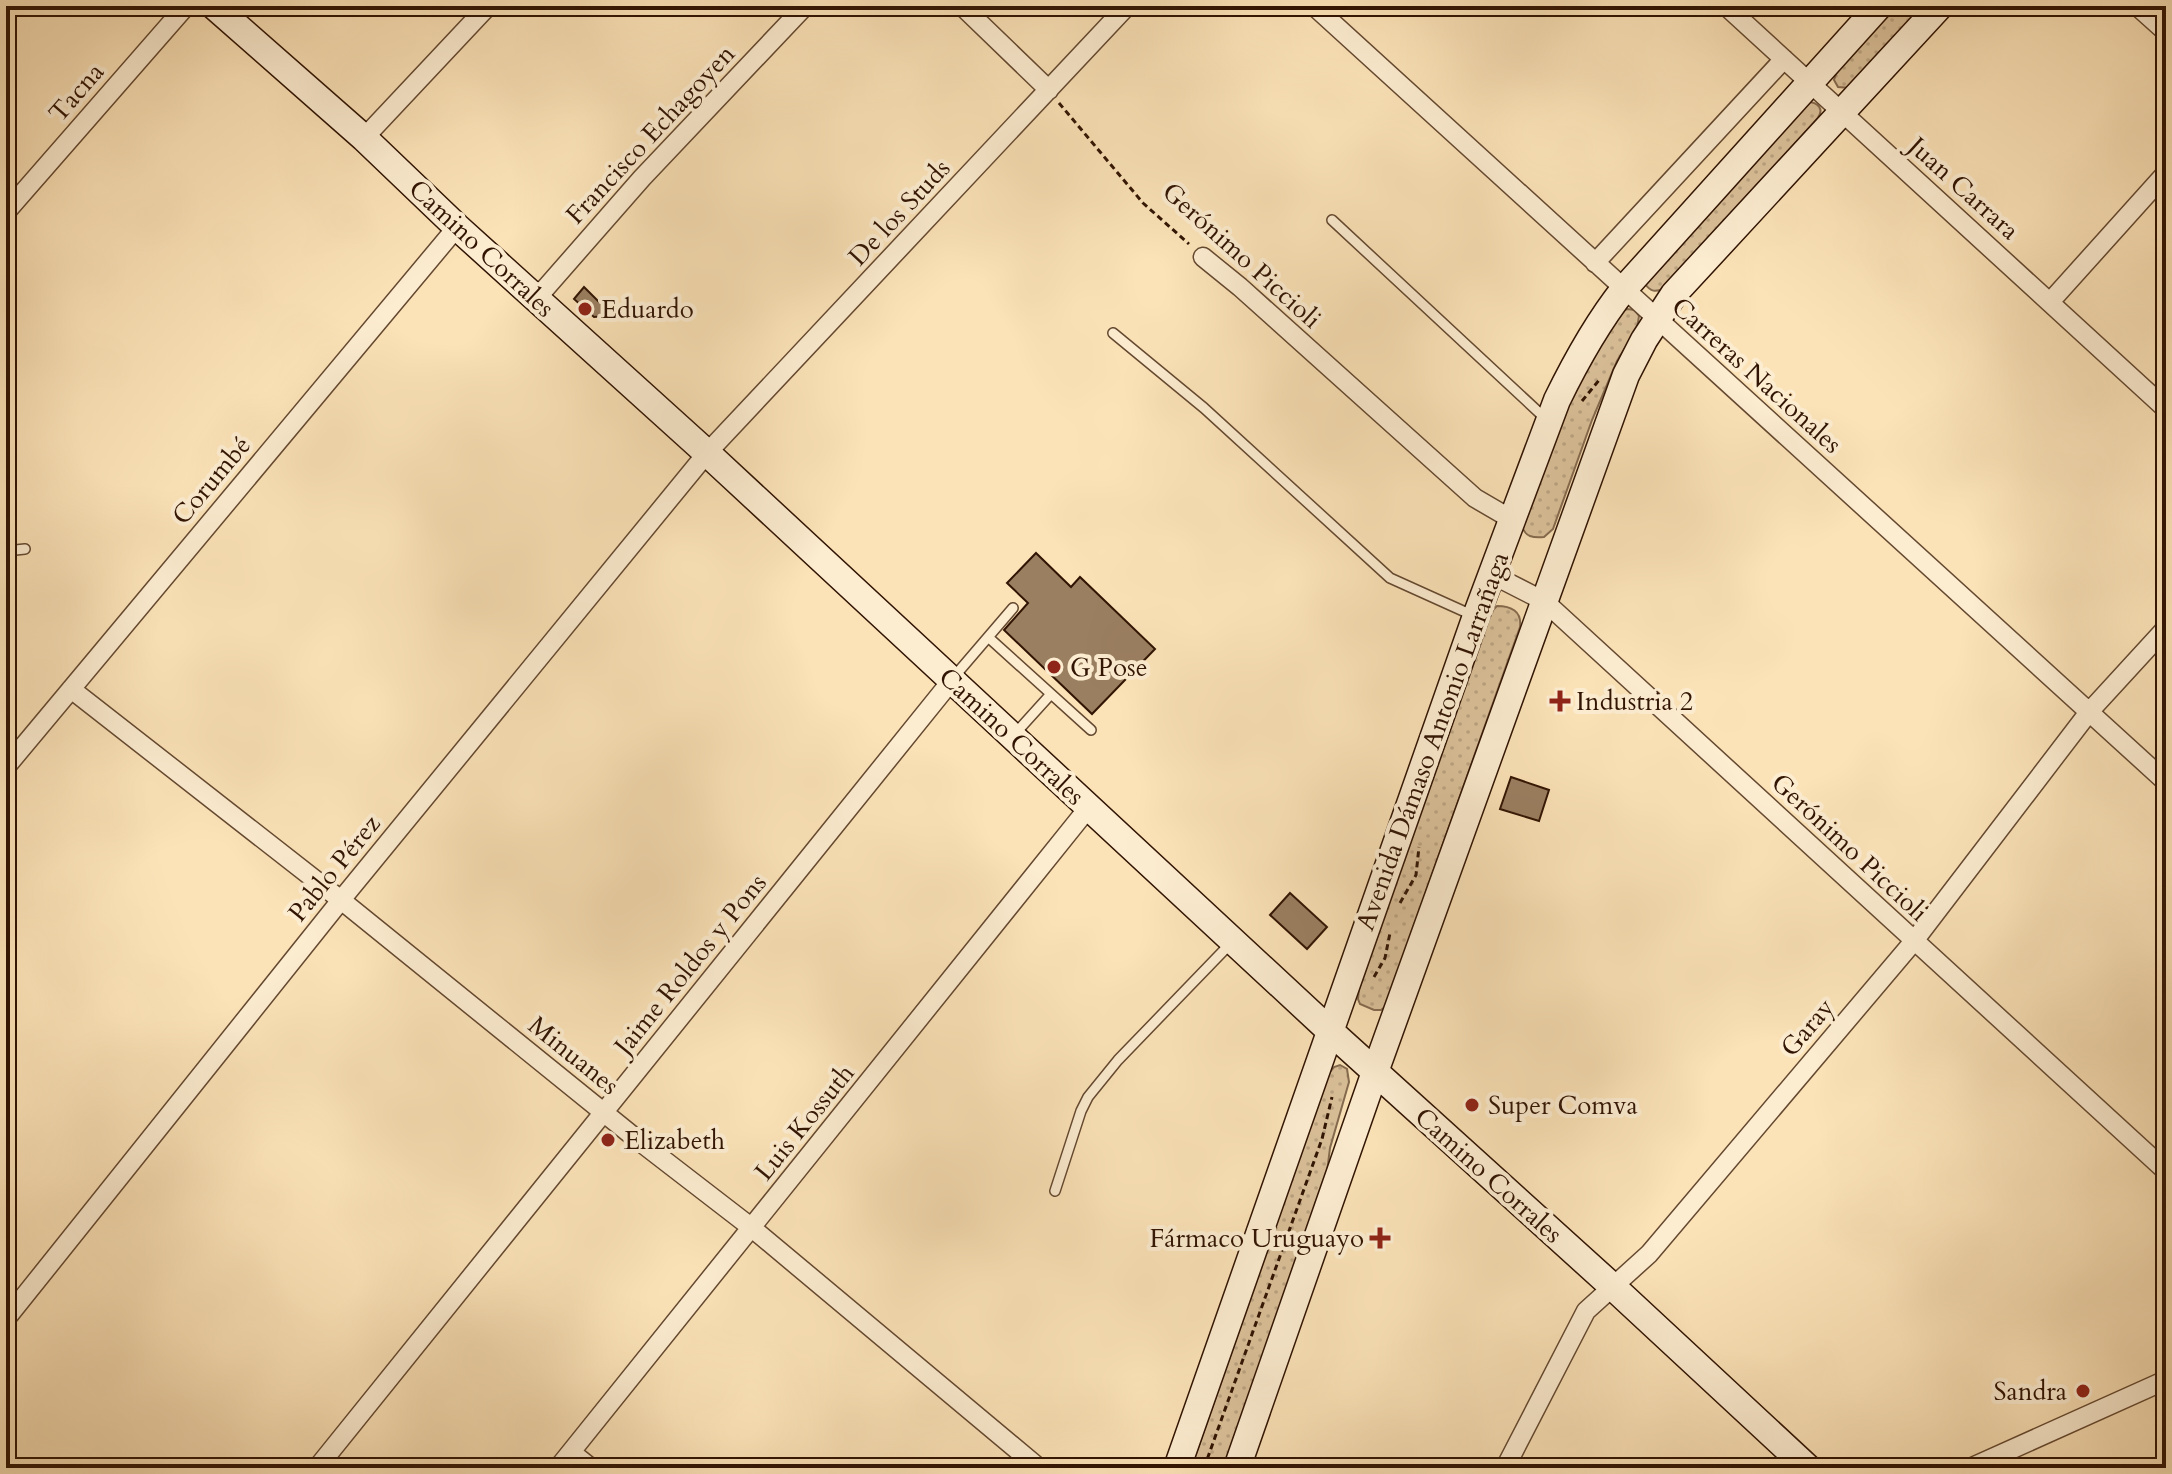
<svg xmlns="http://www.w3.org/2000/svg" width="2172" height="1474" font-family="Cardo,serif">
<defs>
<pattern id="grass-dots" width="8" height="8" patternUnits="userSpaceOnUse" patternTransform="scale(2)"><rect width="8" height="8" fill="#d9bf98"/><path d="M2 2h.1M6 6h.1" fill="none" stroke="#bba381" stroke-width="1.8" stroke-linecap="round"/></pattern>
</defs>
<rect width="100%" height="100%" fill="#fbe2b7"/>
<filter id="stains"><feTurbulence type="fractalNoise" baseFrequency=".0025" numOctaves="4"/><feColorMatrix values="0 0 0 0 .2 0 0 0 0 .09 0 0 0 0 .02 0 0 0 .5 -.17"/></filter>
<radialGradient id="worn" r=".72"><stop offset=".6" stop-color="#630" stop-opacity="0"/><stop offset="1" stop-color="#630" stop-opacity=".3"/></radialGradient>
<!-- grass -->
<path fill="url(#grass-dots)" stroke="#856a4e" stroke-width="2" d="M1896,6H1925L1850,88L1838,87L1834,80L1837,71Z
M1807,102C1818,102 1825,109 1817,119L1664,289C1655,292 1651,292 1645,284Z
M1627,309L1635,310L1639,316L1637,329L1617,361L1592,420L1553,529L1544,537C1533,538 1525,537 1522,526L1554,429L1616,314Z
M1497,606C1511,606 1522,611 1520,627L1385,1007L1381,1010H1374L1360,1004L1358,999L1359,989L1490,613Z
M1340,1065L1347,1069L1349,1082L1330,1148L1327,1172L1226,1468H1191L1329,1073L1334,1067Z"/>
<!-- building -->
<path fill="#9a7f61" stroke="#311403" stroke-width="2" d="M584,287L599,302L614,300L616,315L594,317L574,299Z
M1036,553L1071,587L1080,577L1155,649L1092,714L1004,630L1028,603L1007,583Z
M1511,777L1549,790L1539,821L1500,809Z
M1290,893L1327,927L1307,949L1270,915Z"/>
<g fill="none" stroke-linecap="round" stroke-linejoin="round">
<!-- lane casing -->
<g stroke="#644830" stroke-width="12">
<path id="lane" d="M1332,220L1546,419
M1113,333L1204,408L1390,578L1472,615
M6,551L25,549
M988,637L1091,730
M953,678L1013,608
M1013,736L1051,694
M1055,1191L1081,1111L1088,1097L1118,1060L1231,943"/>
</g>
<!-- street casing -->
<g stroke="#644830" stroke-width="21">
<path id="street" d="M962,6L1049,90
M1314,6L2166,782
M1726,6L2166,409
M2137,6L2166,32
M364,138L488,6
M6,212L186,6
M1203,257L1240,287L1475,498L1511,519
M1595,263L1784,59
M536,299L642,178L805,6
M2050,302L2166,173
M1491,574L1544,601L2166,1171
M71,689L341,900L634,1137L752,1228L1039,1468
M6,767L457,227
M6,1319L341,900L707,453L1127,6
M571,1452L591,1468
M317,1468L952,680
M558,1468L1089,807
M1505,1468L1586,1311L1649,1254L1914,941L2089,712L2166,628
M1970,1468L2166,1380"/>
</g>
<!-- secondary casing -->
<g stroke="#311403" stroke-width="29">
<path id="secondary" d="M214,6L364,138L457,227L707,453L1330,1031L1613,1287L1808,1468
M1177,1468L1476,616L1557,400C1576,361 1597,323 1624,289L1879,6
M1237,1468L1375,1072L1626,375L1644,340L1674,294L1940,6"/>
</g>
<!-- path -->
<path stroke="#311403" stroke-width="3" stroke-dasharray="6 4" stroke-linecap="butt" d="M1059,103L1143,203L1189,244
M1582,401L1600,379
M1400,903L1416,875L1419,847
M1374,977L1385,958L1390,933
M1204,1468L1322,1139L1332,1097"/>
<!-- lane -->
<use href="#lane" stroke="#fcecd0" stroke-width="9"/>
<!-- street -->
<use href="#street" stroke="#fcecd0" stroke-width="18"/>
<!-- secondary -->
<use href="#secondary" stroke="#fcecd0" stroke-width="26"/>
</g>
<!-- markers -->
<g fill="#8f2418" stroke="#fcecd0" stroke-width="3">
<circle cx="585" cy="309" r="8"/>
<circle cx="1054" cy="667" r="8"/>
<path d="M1556 689h8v8h8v8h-8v8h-8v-8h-8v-8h8z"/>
<circle cx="1472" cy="1105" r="8"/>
<circle cx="608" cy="1140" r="8"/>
<path d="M1376 1226h8v8h8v8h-8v8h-8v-8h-8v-8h8z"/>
<circle cx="2083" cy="1391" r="8"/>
</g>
<g text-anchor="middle" stroke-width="8" stroke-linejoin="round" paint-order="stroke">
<!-- street labels -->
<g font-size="26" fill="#311403" stroke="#fcecd0">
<text transform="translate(76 92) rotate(-49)" y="9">Tacna</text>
<text transform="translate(650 134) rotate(-47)" y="9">Francisco Echagoyen</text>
<text transform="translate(1964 188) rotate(42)" y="9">Juan Carrara</text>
<text transform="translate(899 212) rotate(-47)" y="9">De los Studs</text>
<text transform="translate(482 248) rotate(43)" y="9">Camino Corrales</text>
<text transform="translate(1242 255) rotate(42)" y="9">Gerónimo Piccioli</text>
<text transform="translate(1757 375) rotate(42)" y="9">Carreras Nacionales</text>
<text transform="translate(211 480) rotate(-50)" y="9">Corumbé</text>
<text transform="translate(1012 736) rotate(43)" y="9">Camino Corrales</text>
<text transform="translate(1432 741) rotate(-70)" y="9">Avenida Dámaso Antonio Larrañaga</text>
<text transform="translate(1850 847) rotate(43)" y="9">Gerónimo Piccioli</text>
<text transform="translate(334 868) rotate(-51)" y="9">Pablo Pérez</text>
<text transform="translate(690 964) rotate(-51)" y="9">Jaime Roldos y Pons</text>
<text transform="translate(1807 1027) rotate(-50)" y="9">Garay</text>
<text transform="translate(574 1055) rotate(39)" y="9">Minuanes</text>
<text transform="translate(804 1122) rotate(-51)" y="9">Luis Kossuth</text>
<text transform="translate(1489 1175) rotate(42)" y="9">Camino Corrales</text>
</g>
<!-- poi labels -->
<g font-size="26" fill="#311403" stroke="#fcecd0" text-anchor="start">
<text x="601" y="318">Eduardo</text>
<text x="1070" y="676">G Pose</text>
<text x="1576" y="710">Industria 2</text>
<text x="1488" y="1114">Super Comva</text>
<text x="624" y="1149">Elizabeth</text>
<text x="1364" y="1247" text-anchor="end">Fármaco Uruguayo</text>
<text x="2067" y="1400" text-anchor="end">Sandra</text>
</g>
</g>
<!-- margin -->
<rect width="2172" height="1474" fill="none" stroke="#fbe2b7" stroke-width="32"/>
<rect x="8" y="8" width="2156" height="1458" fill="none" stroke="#311403" stroke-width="4"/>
<rect x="16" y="16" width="2140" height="1442" fill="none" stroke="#311403" stroke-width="2"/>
<rect width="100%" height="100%" filter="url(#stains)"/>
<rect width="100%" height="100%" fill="url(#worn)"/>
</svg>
